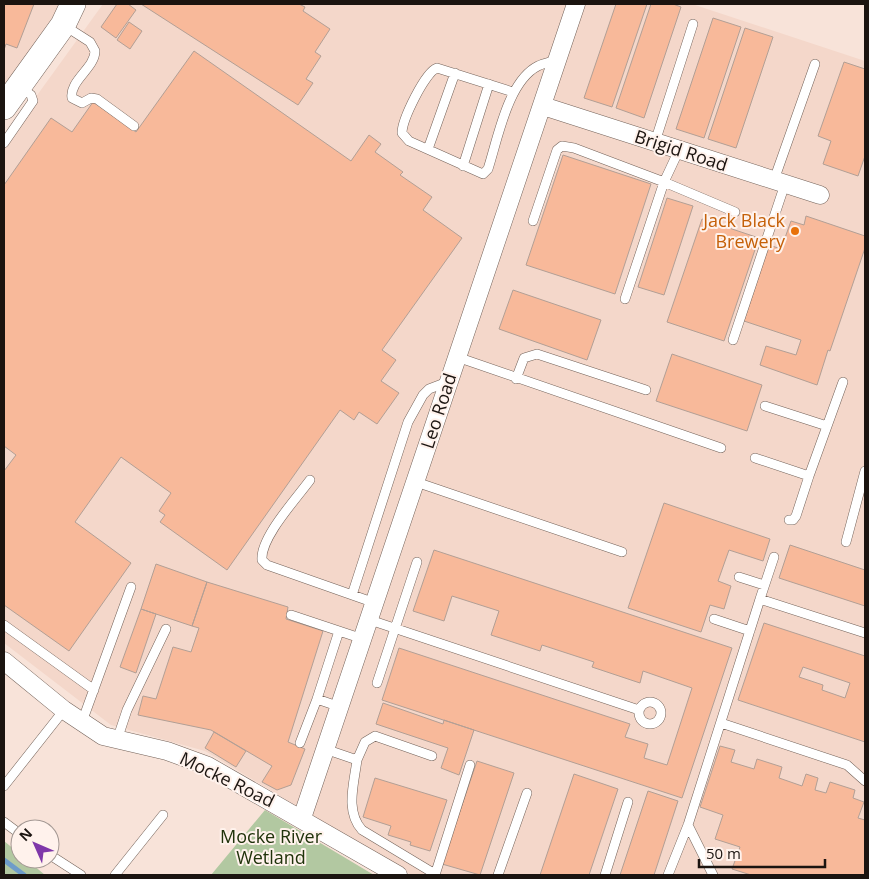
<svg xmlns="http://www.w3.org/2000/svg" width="869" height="879" font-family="'Open Sans',sans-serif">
<rect width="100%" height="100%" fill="#f8e3d9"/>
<!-- built -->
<path fill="#f4d7ca" d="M4,4H63L4,88Z
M103,4H692L865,61V875H412L205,751L111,725L4,643V141Z"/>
<!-- green -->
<path fill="#b2c8a1" d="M265,810L374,875H211Z
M4,841L20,854V859H26L45,875H4Z"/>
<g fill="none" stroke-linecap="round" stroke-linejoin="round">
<!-- stream -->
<path stroke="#6e9cc9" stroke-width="5" d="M4,860L24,875"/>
</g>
<!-- building -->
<path fill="#f8b99a" stroke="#b29f95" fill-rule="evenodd" d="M4,4H34L17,48L6,44L4,50Z
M117,4H128L136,10L116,38L101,27Z
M141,4H299L305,7L303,11L330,29L315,52L321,56L306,79L313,83L298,105Z
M616,4H647L612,107L584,98Z
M651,4H673L681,7L644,118L616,108Z
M713,18L741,27L704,138L676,129Z
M129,22L142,31L130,49L117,40Z
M745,28L773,37L736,148L708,139Z
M194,51L351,161L369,135L381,144L375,152L403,172L400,175L432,197L423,210L462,238L382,350L396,360L381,381L399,393L377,424L359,412L354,420L340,410L227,570L160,522L165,515L159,511L171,493L121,457L75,522L131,563L69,651L4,605V471L16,455L4,446V185L51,118L72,132L93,102L136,132Z
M844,62L865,69V156L858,176L823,164L831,141L818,136Z
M563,155L651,184L615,294L526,265Z
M667,198L693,206L664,295L638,287Z
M806,216L865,236V248L830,351L828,350L817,385L760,365L766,346L796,355L801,340L744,321L769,245L781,249L791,221L804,225Z
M702,219L759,238L724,341L667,322Z
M513,290L601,320L587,360L499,329Z
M672,354L762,385L747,431L656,401Z
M664,503L770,539L763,561L729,550L718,581L731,586L724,609L710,605L701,632L628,608Z
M790,545L865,570V606L779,578Z
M434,550L732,648L682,798L382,700L399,648L630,724L625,737L648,744L644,758L667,765L692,688L643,671L640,683L592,667L594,662L542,645L540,651L491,635L499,611L452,596L444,621L413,611Z
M156,564L207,582L192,626L141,609Z
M207,582L288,607L286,619L323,631L288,742L305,749L291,785L277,790L262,782L272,766L211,730L138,715L143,696L156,699L173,647L191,652L199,628L192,626Z
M141,609L156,614L136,673L120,667Z
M764,623L865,656V742L738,700ZM803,667L850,683L845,698L822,690L823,685L799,677Z
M383,703L443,724L444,720L474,730L459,775L441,768L448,748L376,724Z
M214,732L246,751L236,767L205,748Z
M720,746L735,750L731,762L754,769L757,759L782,767L779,778L802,786L806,774L818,778L815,790L826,793L830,782L855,790L853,798L864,802L858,818L865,820V875H751L732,869L740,847L715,839L723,815L700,807Z
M477,761L514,773L480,875L442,864Z
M574,774L618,789L589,875H540Z
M375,778L447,800L430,851L410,845L411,842L388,835L391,826L363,817Z
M648,791L678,801L654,875H620Z"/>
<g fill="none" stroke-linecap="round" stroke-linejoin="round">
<!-- lane casing -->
<g stroke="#736259" stroke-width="10">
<path id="lane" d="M65,26L90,42L95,51C95,68 69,81 72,98L82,103L91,98L97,99L134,126
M513,92L437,68C425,72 402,120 402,133L409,141L483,174L488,169C498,138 508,81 538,66C544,63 551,62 557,60
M655,142L693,24
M4,143L33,101L31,95L19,86
M428,149L455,73
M463,166L489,84
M774,180L815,64
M533,221L557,150L562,146L574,148L664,182L735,212
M625,299L664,182L679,150
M733,340L785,184
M457,357L721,448
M516,379L524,358L537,354L646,390
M765,406L827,426
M755,458L809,476L796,516L793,520H789
M809,476L843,382
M310,480C296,499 260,538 262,560L267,565L375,603
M416,482L622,552
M846,542L865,471
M739,577L764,585
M352,595L408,422L423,395L429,389L450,381
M760,599L774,557
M291,615L363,639
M714,619L750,631
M370,620L639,710
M4,625L94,690
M339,631L317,699L340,707
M377,683L417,562
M639 713a11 11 0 1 1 22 0a11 11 0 1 1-22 0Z
M82,722L131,587
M721,723L847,765L865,781
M117,740L127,710L166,629
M300,743L317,699
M325,749L357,760C354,784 345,811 362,830L435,874
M357,760L365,742L375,736L432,756
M4,786L64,710
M4,822L20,834
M688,825L713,875
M50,855L81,875
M115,875L163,815
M435,875L470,765
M498,875L527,793
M605,875L628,802
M668,875L688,825L760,599L865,633"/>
</g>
<!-- street casing -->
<g stroke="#736259" stroke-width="19">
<path id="street" d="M543,106L820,195
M4,661L64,710L103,736L167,751L208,766L398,875
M302,818L576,4"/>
</g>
<!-- secondary casing -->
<g stroke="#736259" stroke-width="26">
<path id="secondary" d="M4,107L63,25L73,4"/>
</g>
<!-- lane -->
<use href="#lane" stroke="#fff" stroke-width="9"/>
<!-- street -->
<use href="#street" stroke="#fff" stroke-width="18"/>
<!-- secondary -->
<use href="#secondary" stroke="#fff" stroke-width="25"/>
</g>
<!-- markers -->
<circle fill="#e8710a" stroke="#fff2ec" stroke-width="2" cx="795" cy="231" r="5"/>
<g text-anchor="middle" stroke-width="4" stroke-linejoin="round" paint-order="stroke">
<!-- street labels -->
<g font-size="18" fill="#1b1410" stroke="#fff2ec">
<text transform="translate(681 151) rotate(18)" y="6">Brigid Road</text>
<text transform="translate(439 411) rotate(-72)" y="6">Leo Road</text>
<text transform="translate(227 780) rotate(26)" y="6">Mocke Road</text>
</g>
<!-- food labels -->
<g font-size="18" fill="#c56008" stroke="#fff2ec" text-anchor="end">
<text x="785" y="227">Jack Black<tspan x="785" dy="21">Brewery</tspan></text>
</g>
<!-- park labels -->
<g font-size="18" fill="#20330b" stroke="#fff2ec">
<text x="271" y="843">Mocke River<tspan x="271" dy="21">Wetland</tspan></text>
</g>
</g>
<!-- border -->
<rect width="869" height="879" fill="none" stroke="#1b1410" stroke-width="10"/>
<!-- north arrow -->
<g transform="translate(35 844) rotate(315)"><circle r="24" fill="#fff2ec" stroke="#a49994"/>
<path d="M0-4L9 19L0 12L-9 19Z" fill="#7f37a9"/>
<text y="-8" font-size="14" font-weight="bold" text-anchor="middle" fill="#1b1410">N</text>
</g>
<!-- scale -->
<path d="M699 859v8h126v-8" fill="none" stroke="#1b1410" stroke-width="2.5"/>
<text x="706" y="859" font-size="15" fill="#1b1410" stroke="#fff2ec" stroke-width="4" paint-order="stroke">50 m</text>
</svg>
